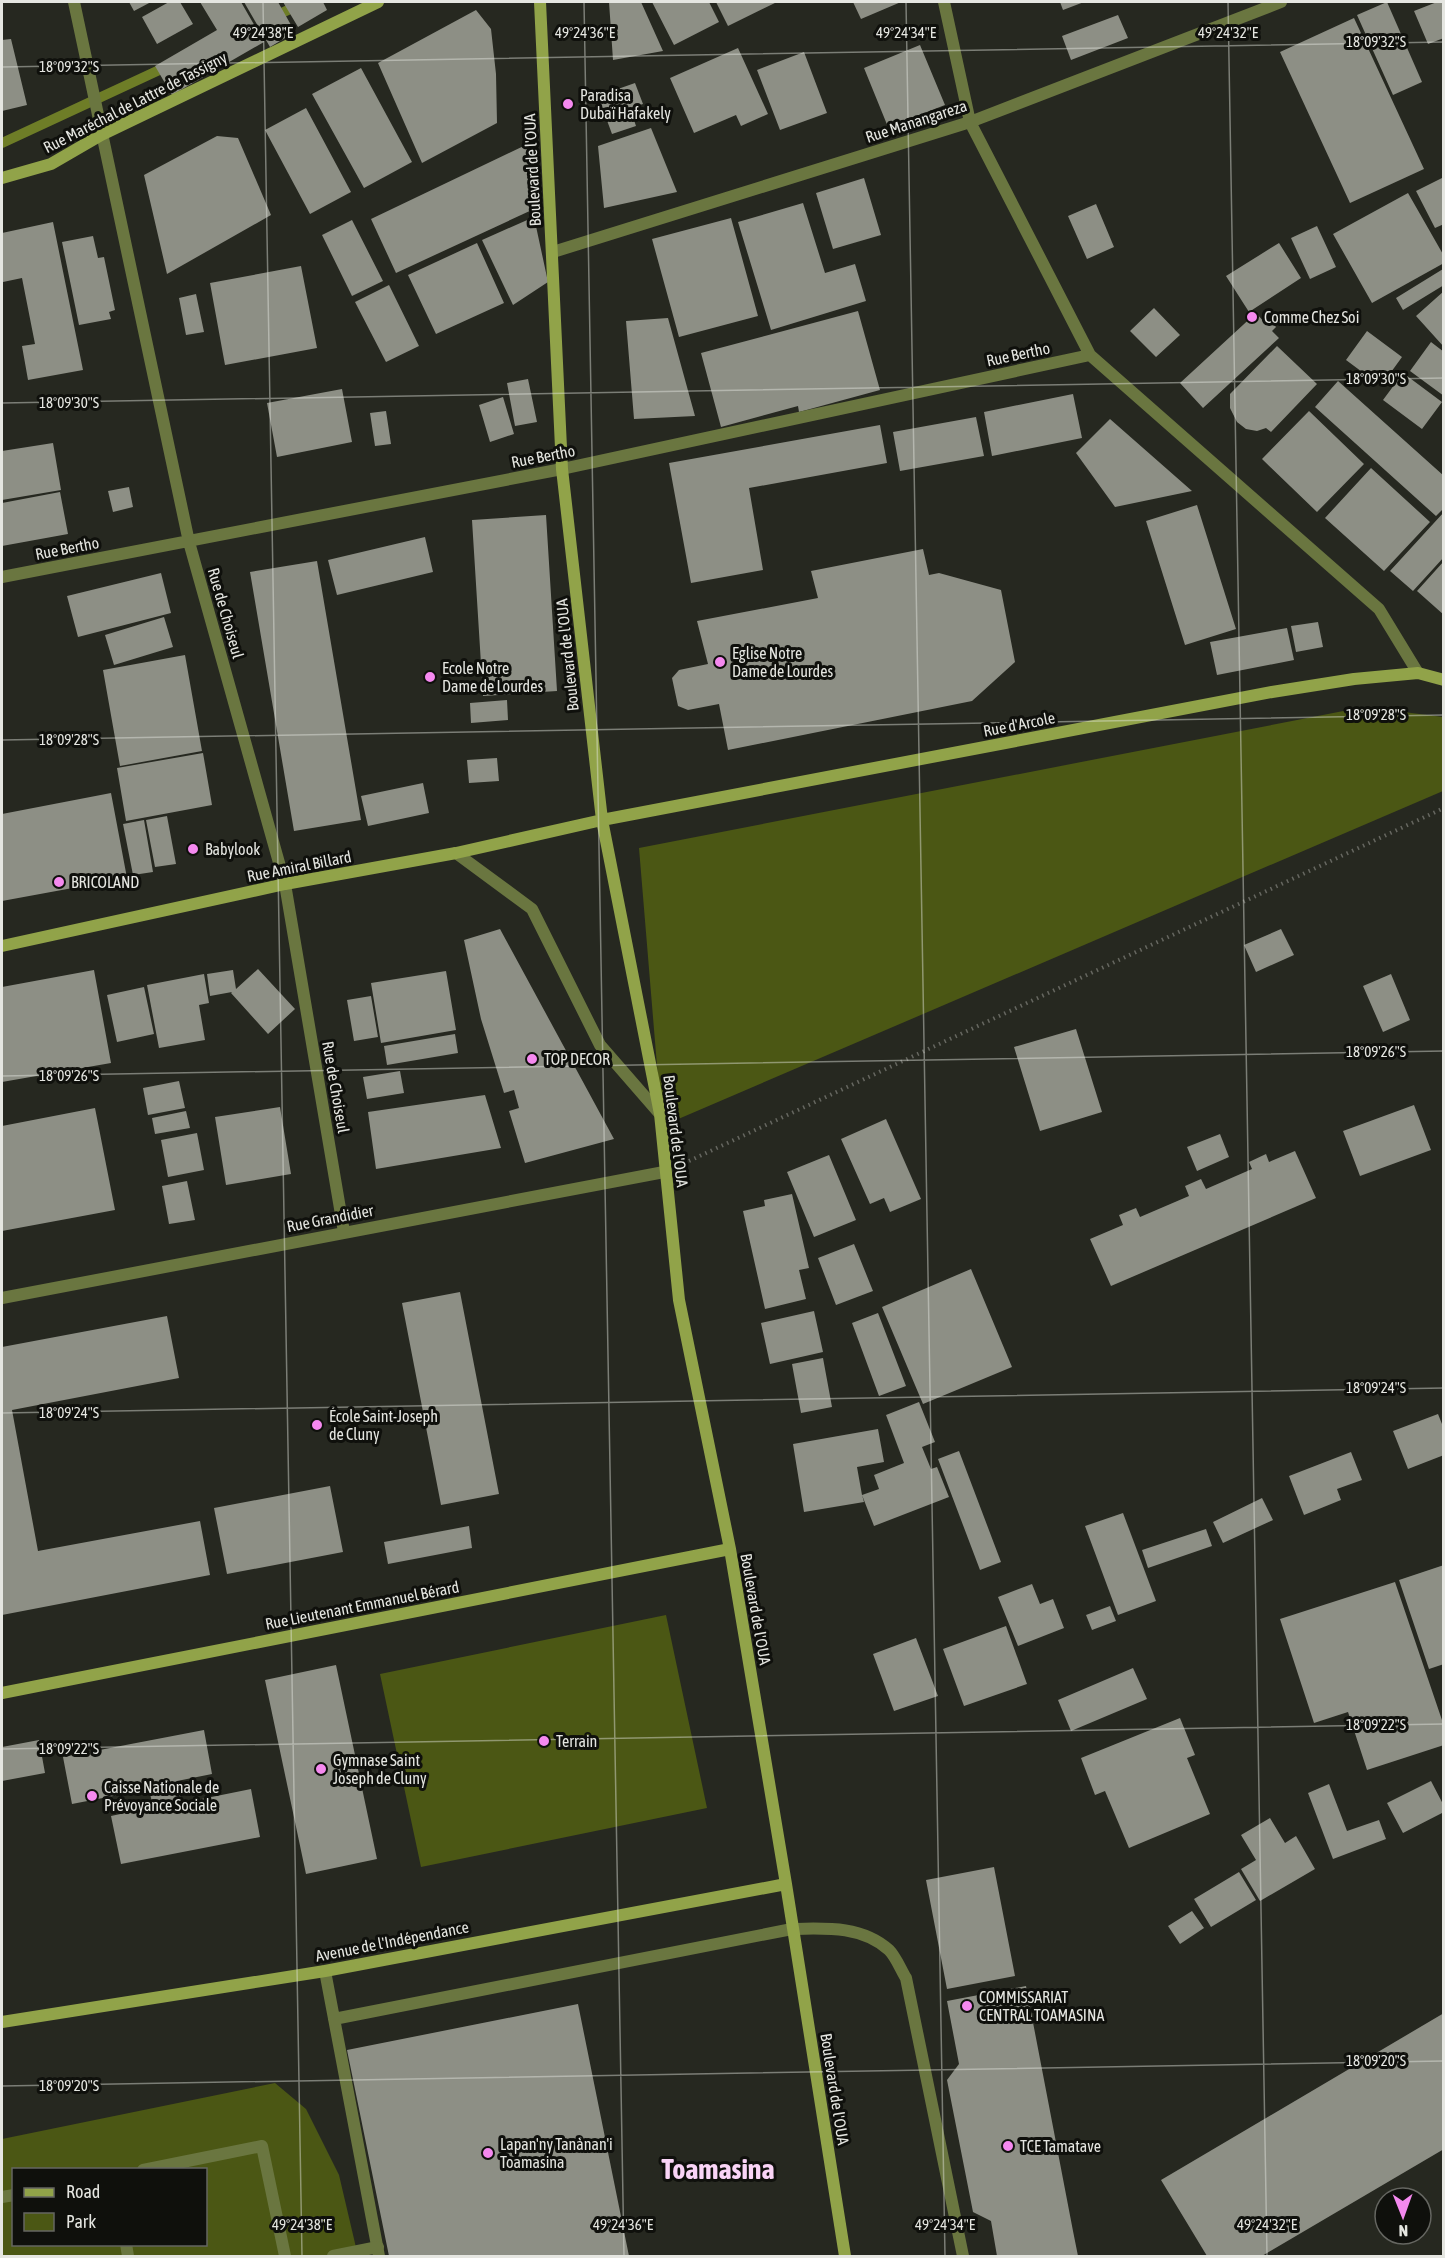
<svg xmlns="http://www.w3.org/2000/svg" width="1445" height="2258" font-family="'Asap Condensed',sans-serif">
<rect width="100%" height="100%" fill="#262820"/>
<!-- green -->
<path fill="#4b5714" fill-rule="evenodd" d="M1364,707L1443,717V791L662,1126L639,848Z
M666,1615L707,1808L421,1867L380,1674Z
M275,2083L306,2109L339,2175L358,2256H2V2139ZM14,2170H206V2244H14Z"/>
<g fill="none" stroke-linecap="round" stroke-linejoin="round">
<!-- stream -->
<path stroke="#6e7d27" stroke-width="10" d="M271,18L305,2
M2,143L170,65"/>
</g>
<!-- building -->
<path fill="#8d8f85" d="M129,2H151L134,11Z
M169,2H180L193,24L157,44L142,17Z
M200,2H241L264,42L172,95L155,66L217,30Z
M244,2H278L295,32L270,47Z
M283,2H323L327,10L298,27Z
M609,2H641L663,51L613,60Z
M652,2H709L719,22L674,45Z
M716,2H777L728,26Z
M853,2H901L861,19Z
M1060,2H1084L1063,10Z
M1387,2L1422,82L1393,95L1357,15Z
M1437,2H1444V38L1428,44L1414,11Z
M476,10L491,29L496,74L497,123L422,163L378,63Z
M1118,15L1128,38L1071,60L1062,36Z
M1354,18L1424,169L1350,203L1280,52Z
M11,39L27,105L2,111V40Z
M920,45L945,105L888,127L864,68Z
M738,48L768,114L741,126L736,115L694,133L670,78Z
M804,52L827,113L780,130L757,70Z
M361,68L412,162L364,188L312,94Z
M635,83L643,104L630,108L636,126L612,134L598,96Z
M306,108L351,192L310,214L265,130Z
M651,128L677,192L604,208L598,146Z
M217,136L238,138L271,215L167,274L144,175Z
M530,143L534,209L396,273L371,219Z
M1444,177V224L1435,228L1416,191Z
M864,178L881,235L833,249L816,193Z
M1408,193L1444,256V263L1372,303L1333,234Z
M803,203L825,273L855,264L866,301L771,330L738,222Z
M1096,204L1114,247L1087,259L1068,216Z
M534,217L548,282L513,305L482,240Z
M731,218L758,316L679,337L652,239Z
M352,220L383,281L352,296L322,235Z
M53,222L83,370L28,380L22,346L35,344L22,278L3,282L2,233Z
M1317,226L1336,267L1310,279L1291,238Z
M93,236L98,258L104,257L115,310L109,312L111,319L79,325L62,242Z
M477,243L504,303L436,334L408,275Z
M1279,243L1301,278L1249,312L1226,276Z
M301,266L317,348L225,365L210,283Z
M1443,269L1444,285L1403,310L1396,298Z
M389,285L419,346L386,362L355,302Z
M1444,291V347L1416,316Z
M196,294L204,332L186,335L179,298Z
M1154,308L1180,335L1156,357L1130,331Z
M858,311L880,390L799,412L798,406L721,427L701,353Z
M1256,313L1266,324L1270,320L1276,327L1272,331L1279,338L1203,408L1180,383Z
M668,318L695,416L634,419L626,321Z
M1367,331L1402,357L1381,386L1346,360Z
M1431,342L1444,352V396L1410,371Z
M1277,346L1317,384L1271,432L1266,428L1257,431L1246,429L1237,422L1230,408V394Z
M1403,373L1442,402L1422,429L1383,400Z
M528,379L537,422L515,426L507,383Z
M1338,381L1444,476V508L1436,516L1315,407Z
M342,389L352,442L277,457L267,403Z
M1073,394L1082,438L992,456L984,412Z
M503,397L514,434L490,442L479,405Z
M386,411L391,444L375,446L370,413Z
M1309,411L1364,464L1317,512L1262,459Z
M976,417L984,456L900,471L893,432Z
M1110,419L1192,491L1115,507L1076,453Z
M880,425L887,463L749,488L763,570L691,583L669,463Z
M53,443L61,490L2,500V451Z
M1371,468L1430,522L1384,571L1325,518Z
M129,487L133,507L113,512L108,491Z
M60,492L68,534L2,546V503Z
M1197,505L1236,629L1185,645L1146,521Z
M1444,512V557L1413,591L1390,571Z
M546,515L557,691L483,696L472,520Z
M425,537L433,572L337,595L328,560Z
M923,549L929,575L939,573L1001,590L1015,662L972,701L728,750L719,704L688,710L678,706L672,678L679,670L708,664L697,621L818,598L811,571Z
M317,561L361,820L294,831L250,572Z
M1444,561V615L1417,591Z
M161,573L171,613L78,637L67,596Z
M164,617L173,647L114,665L105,635Z
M1318,622L1323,647L1296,652L1291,626Z
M1287,628L1294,660L1217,675L1210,642Z
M185,655L202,751L120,766L103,670Z
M507,700L508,720L471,723L470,703Z
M203,753L212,805L126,821L117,768Z
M497,758L499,781L469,783L467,760Z
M423,783L429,813L368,826L361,796Z
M111,793L127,878L2,901V814Z
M167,816L176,864L155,867L146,820Z
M144,820L153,872L133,875L123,824Z
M500,929L614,1139L525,1163L509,1111L519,1108L514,1090L504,1093L481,1019L464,940Z
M1281,929L1294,955L1256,972L1244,945Z
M258,969L295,1009L268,1034L231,993L232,992L210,996L207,974L233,970L236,989Z
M94,970L111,1063L2,1082V987Z
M446,971L456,1030L381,1043L371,983Z
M204,974L209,1003L199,1005L205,1040L159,1048L147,985Z
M1391,974L1410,1020L1383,1032L1363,986Z
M144,987L154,1034L117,1042L107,995Z
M371,996L378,1037L354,1041L347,1000Z
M1076,1029L1102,1112L1040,1131L1014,1047Z
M455,1034L458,1053L387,1065L384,1046Z
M400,1071L404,1093L367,1099L363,1077Z
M179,1081L185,1108L148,1115L143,1088Z
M485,1095L501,1148L376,1169L368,1112Z
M1414,1105L1431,1150L1360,1176L1343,1131Z
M280,1107L291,1174L226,1185L215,1117Z
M95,1108L115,1210L2,1231V1126Z
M186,1111L190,1128L155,1134L152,1118Z
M886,1119L921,1199L890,1212L884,1198L870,1204L841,1139Z
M197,1133L204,1170L168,1177L161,1140Z
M1220,1134L1229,1157L1197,1171L1187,1147Z
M1295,1151L1316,1198L1111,1286L1090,1239L1123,1225L1119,1215L1136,1208L1140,1217L1189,1196L1185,1186L1201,1179L1206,1189L1252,1169L1249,1162L1266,1154L1269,1162Z
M829,1155L856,1220L814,1237L787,1172Z
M187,1181L195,1220L169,1224L162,1186Z
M792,1194L809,1268L799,1270L806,1299L765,1309L743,1211L765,1206L764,1200Z
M854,1244L873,1291L836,1305L818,1258Z
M971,1269L1012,1367L923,1404L882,1307Z
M460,1292L499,1494L441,1505L402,1303Z
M814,1311L823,1352L770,1364L761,1323Z
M878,1313L906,1386L879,1396L852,1323Z
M167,1316L179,1378L12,1410L38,1551L200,1521L210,1575L2,1615V1347Z
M823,1358L832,1407L801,1413L792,1364Z
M919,1402L935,1442L922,1447L931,1469L937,1467L949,1497L874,1526L862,1495L864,1502L804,1512L793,1444L878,1429L884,1462L857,1467L862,1495L879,1489L874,1475L904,1463L886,1415Z
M1438,1414L1444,1429V1455L1408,1469L1393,1431Z
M959,1451L1001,1562L980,1570L938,1459Z
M1351,1452L1362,1480L1337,1489L1341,1500L1304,1515L1289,1476Z
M330,1486L343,1552L227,1574L214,1508Z
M1262,1498L1273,1520L1223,1543L1213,1522Z
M1123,1513L1156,1601L1118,1615L1085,1526Z
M469,1526L472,1548L388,1564L384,1542Z
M1206,1529L1212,1546L1148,1568L1142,1550Z
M1444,1565V1664L1429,1669L1399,1580Z
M1395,1582L1444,1726V1745L1367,1770L1348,1712L1314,1723L1280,1619Z
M1032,1584L1040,1604L1053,1599L1064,1628L1018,1646L998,1597Z
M1110,1606L1116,1621L1092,1630L1086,1615Z
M1006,1626L1027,1684L964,1706L943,1649Z
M916,1638L938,1696L894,1711L873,1654Z
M336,1665L377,1859L306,1874L265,1680Z
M1133,1668L1147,1699L1071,1731L1058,1700Z
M1180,1718L1195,1755L1187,1758L1210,1814L1129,1848L1105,1791L1095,1795L1081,1758Z
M204,1730L212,1774L177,1781L182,1803L251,1789L260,1837L121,1864L111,1816L153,1807L149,1789L72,1804L63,1757Z
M39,1740L45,1773L2,1781V1747Z
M1431,1781L1444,1806V1812L1403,1833L1387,1803Z
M1329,1784L1347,1831L1379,1820L1386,1839L1333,1859L1308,1793Z
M1270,1818L1285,1843L1296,1836L1315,1869L1260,1901L1241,1869L1256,1860L1241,1835Z
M994,1867L1015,1976L947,1989L926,1880Z
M1239,1872L1256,1900L1211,1927L1194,1899Z
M1192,1911L1204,1928L1180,1944L1168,1926Z
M1026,1986L1073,2231L1078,2256H997L991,2221L973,2212L947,2080L959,2064L947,2001Z
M578,2004L629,2256H389L347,2050Z
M1444,2013V2149L1262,2256H1207L1161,2180Z"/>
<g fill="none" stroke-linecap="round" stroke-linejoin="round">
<!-- path -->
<path stroke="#666760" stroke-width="4" stroke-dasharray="1.5 4.5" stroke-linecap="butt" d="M689,1161L1444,808"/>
<!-- lane -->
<path stroke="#6a7640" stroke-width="12" d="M456,853L532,909L600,1045L660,1114
M325,1971L379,2256
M334,2019L792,1929C827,1928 862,1926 889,1950C896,1957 901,1970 906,1978L963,2256"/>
<!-- street -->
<path stroke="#6a7640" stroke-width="12" d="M74,2L189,542L285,884L344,1232
M944,2L970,122L1090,355L1379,609L1418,673
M553,252L970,122L1281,2
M2,577L562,469L1090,355
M2,1298L664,1172
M143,2170L262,2146L285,2256
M2,2197L14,2195
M126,2244L128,2256
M333,2256L378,2247"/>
<!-- secondary -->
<path stroke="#91a349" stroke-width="12" d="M540,2L562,469L602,820L660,1114L679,1300L730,1549L786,1884L845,2256
M2,178L51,164L101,135L378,2
M2,946L285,884L456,853L602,820L1272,692L1354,679L1418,673L1444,680
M2,1693L730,1549
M2,2022L325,1971L786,1884"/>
</g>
<!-- ticks -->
<path fill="none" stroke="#e5e6e1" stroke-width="1.5" stroke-opacity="0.45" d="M263,2L302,2256M584,2L624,2256M906,2L945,2256M1228,2L1267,2256M2,67L1444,42M2,403L1444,378M2,740L1444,715M2,1076L1444,1051M2,1413L1444,1388M2,1749L1444,1724M2,2086L1444,2061"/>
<!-- markers -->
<g fill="#f589ef" stroke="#0f100c" stroke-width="2">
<circle cx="568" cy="104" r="6"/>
<circle cx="1252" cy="317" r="6"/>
<circle cx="720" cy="662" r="6"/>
<circle cx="430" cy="677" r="6"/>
<circle cx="193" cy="849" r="6"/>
<circle cx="59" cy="882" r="6"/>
<circle cx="532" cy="1059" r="6"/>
<circle cx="317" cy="1425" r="6"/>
<circle cx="544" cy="1741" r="6"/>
<circle cx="321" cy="1769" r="6"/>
<circle cx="92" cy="1796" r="6"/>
<circle cx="967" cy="2006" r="6"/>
<circle cx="1008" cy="2146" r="6"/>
<circle cx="488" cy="2153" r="6"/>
</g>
<g text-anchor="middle" stroke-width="6" stroke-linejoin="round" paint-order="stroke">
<!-- poi labels -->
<g font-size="16" fill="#e5e6e1" stroke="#0f100c" text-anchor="start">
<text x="580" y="101">Paradisa<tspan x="580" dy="18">Dubaï Hafakely</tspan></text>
<text x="1264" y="323">Comme Chez Soi</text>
<text x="732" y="659">Eglise Notre<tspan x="732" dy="18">Dame de Lourdes</tspan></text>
<text x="442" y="674">Ecole Notre<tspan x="442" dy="18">Dame de Lourdes</tspan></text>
<text x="205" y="855">Babylook</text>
<text x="71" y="888">BRICOLAND</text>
<text x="544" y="1065">TOP DECOR</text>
<text x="329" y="1422">École Saint-Joseph<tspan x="329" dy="18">de Cluny</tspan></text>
<text x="556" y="1747">Terrain</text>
<text x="333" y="1766">Gymnase Saint<tspan x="333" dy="18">Joseph de Cluny</tspan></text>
<text x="104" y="1793">Caisse Nationale de<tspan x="104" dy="18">Prévoyance Sociale</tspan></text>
<text x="979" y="2003">COMMISSARIAT<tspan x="979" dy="18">CENTRAL TOAMASINA</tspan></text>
<text x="500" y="2150">Lapan'ny Tanànan'i<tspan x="500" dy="18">Toamasina</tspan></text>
<text x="1020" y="2152">TCE Tamatave</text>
</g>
<!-- street labels -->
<g font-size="16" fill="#e5e6e1" stroke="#0f100c">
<text transform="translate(135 102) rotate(-27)" y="6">Rue Maréchal de Lattre de Tassigny</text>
<text transform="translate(916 121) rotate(-18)" y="6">Rue Manangareza</text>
<text transform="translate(532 170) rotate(-93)" y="6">Boulevard de l'OUA</text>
<text transform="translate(1018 354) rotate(-12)" y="6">Rue Bertho</text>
<text transform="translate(543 456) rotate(-11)" y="6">Rue Bertho</text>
<text transform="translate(67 548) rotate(-11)" y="6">Rue Bertho</text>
<text transform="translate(226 613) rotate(74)" y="6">Rue de Choiseul</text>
<text transform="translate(567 655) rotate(-96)" y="6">Boulevard de l'OUA</text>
<text transform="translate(1019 724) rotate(-11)" y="6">Rue d'Arcole</text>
<text transform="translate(299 866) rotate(-11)" y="6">Rue Amiral Billard</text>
<text transform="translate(336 1087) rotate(80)" y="6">Rue de Choiseul</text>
<text transform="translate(676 1131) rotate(83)" y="6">Boulevard de l'OUA</text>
<text transform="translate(330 1218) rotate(-11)" y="6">Rue Grandidier</text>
<text transform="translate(362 1605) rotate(-11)" y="6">Rue Lieutenant Emmanuel Bérard</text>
<text transform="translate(756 1609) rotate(80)" y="6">Boulevard de l'OUA</text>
<text transform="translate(392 1941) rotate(-11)" y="6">Avenue de l'Indépendance</text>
<text transform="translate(835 2089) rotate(81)" y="6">Boulevard de l'OUA</text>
</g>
<!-- town labels -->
<g font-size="28" font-weight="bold" fill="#f9d4f6" stroke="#0f100c">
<text x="718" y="2179">Toamasina</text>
</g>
</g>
<g font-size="15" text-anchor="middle" fill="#e5e6e1" stroke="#0f100c" stroke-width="6" stroke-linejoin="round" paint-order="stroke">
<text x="263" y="38">49°24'38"E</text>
<text x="585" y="38">49°24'36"E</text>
<text x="906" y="38">49°24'34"E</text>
<text x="1228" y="38">49°24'32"E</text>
<text x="1376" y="47">18°09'32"S</text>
<text x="69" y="72">18°09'32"S</text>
<text x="1376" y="384">18°09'30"S</text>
<text x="69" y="408">18°09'30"S</text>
<text x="1376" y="720">18°09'28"S</text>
<text x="69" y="745">18°09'28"S</text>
<text x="1376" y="1057">18°09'26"S</text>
<text x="69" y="1081">18°09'26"S</text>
<text x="1376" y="1393">18°09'24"S</text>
<text x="69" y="1418">18°09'24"S</text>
<text x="1376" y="1730">18°09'22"S</text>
<text x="69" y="1754">18°09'22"S</text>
<text x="1376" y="2066">18°09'20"S</text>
<text x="69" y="2091">18°09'20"S</text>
<text x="302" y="2230">49°24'38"E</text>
<text x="623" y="2230">49°24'36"E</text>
<text x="945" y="2230">49°24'34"E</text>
<text x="1267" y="2230">49°24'32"E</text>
</g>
<!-- border -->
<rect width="1445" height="2258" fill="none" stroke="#e5e6e1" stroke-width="6"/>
<!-- legend -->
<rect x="12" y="2168" width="195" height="78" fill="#0f100c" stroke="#656661" stroke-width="1.5"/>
<rect x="24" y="2188" width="30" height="9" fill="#91a349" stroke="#656661" stroke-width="1.5"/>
<text x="66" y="2198" font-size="18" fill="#e5e6e1">Road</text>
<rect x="24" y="2213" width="30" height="18" fill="#4b5714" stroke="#656661" stroke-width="1.5"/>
<text x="66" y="2228" font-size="18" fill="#e5e6e1">Park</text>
<!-- north arrow -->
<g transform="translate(1403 2216) rotate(179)"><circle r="28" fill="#0f100c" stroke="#656661" stroke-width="1.5"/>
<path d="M0-4.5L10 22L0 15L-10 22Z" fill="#f589ef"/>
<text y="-9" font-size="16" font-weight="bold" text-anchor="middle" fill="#e5e6e1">N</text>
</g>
</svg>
